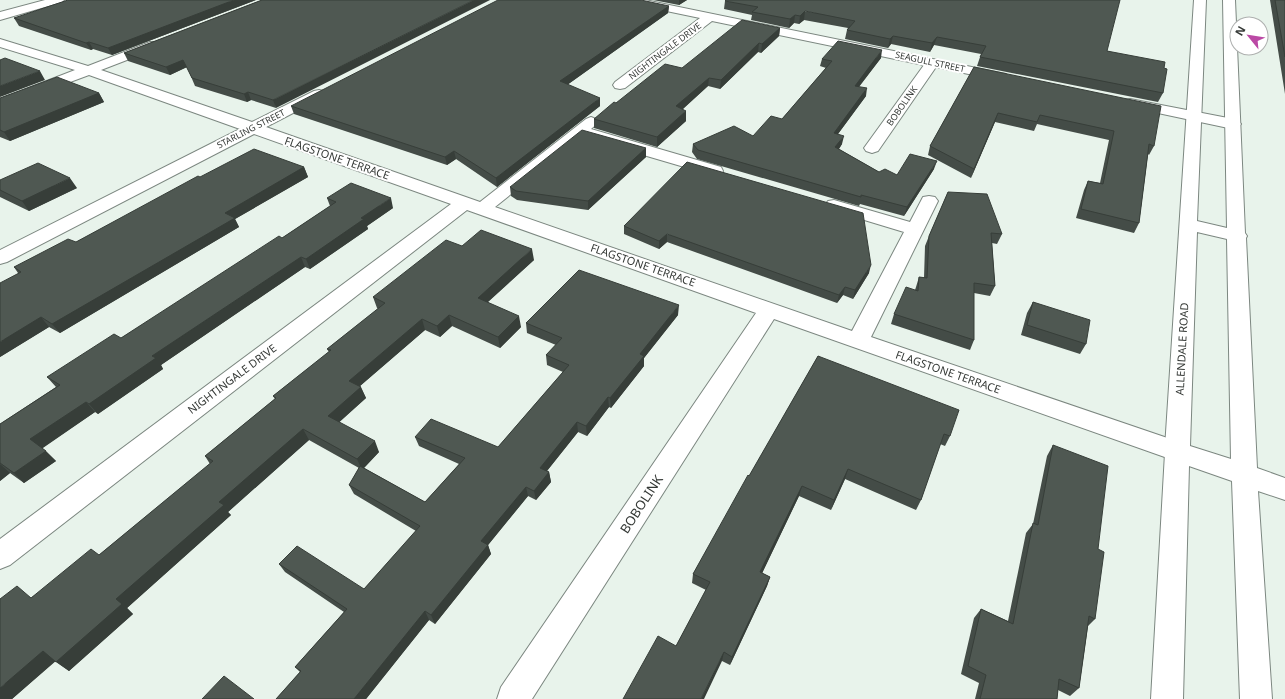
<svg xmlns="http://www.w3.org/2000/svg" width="1285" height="699" font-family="'Noto Sans',sans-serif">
<rect width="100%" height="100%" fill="#e8f3eb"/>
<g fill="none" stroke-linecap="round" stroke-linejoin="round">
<!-- street casing -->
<g stroke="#7c8780" stroke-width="2">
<path id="street" d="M45,0H64L62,2L0,20V12Z
M622,0H645L1001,73L1006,74L1008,77L1006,80L1001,81L936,67L878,151L872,153L866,151L864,148L924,65L712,21L625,88L620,89L615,88L613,85L615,82L700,18L628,3Z
M0,39L88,66L150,42H158L160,45L158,48L101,70L252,122L314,91L319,90L324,91L326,94L324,97L266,127L480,202L586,119L591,117L596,119L599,122L591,129L721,167L723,171L721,175L715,176L582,137L495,207L852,331L904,232L828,209L825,205L828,201L834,200L910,222L923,197L929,196L935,197L938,201L871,337L1185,444L1189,451L1185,458L1176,461L774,319L532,699H497L501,687L756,313L467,210L10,565L0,569V539L451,204L254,134L7,262L0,264V250L240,129L89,75L0,108V99L75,70L0,47Z
M1130,99L1233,119L1238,121L1241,124L1238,127L1233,129L1125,106L1123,103L1125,100Z"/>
</g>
<!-- secondary casing -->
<g stroke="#7c8780" stroke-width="2">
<path id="secondary" d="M1194,0H1206L1197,221L1227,228L1223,0H1235L1245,233L1247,236L1246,238L1257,468L1285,478V500L1258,491L1272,699H1240L1232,481L1189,466L1183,699H1151L1165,453L1163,451L1165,448ZM1197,232L1227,239L1231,459L1190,446Z"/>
</g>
<!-- street -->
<use href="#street" fill="#fff" fill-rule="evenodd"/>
<!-- secondary -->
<use href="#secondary" fill="#fff" fill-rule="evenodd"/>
</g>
<!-- wall -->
<path fill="#444c47" d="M256,0L112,55L93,49L91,50L19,26L14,18Z
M262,0L276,108L251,100L247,102L195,86L187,67L170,75L128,61L124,53Z
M653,0H687L679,5Z
M1270,0H1285V94Z
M725,1L1107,51L1164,68L1163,93L1158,102L977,66L981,54L934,45L930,52L891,44L888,48L845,39L847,30L848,28L804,20L799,24L794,23L789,28L751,20L752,15L724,9Z
M669,6L668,13L567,85L600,106L497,187L456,159L447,165L294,114L291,106Z
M780,28L779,36L761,53L758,52L720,89L708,86L683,109L686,121L657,147L594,128V119L616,103L682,68Z
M881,58L859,87L866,96L838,134L842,144L839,149L879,172L897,175L934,169L904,216L860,204L859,206L697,159L692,152L693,144L753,136L782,119L826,68L820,66L822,59Z
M974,67L1154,146L1149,155L1148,154L1139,223L1134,233L1076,218L1084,190L1088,181L1100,183L1109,140L1037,124L1034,131L995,122L971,178L928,155L930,146Z
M99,93L104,102L10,141L0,137V98Z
M646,148V157L588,210L517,200L511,196L510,187Z
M304,167L308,177L235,219L239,227L60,333L49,327L0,357L18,273L14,267L76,242L200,177Z
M0,180L77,188L29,211L0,197Z
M948,192L1002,234L997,244L992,243L995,286L990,296L974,293V340L970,350L891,324L894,314L915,290L916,287L919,277L924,278L925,246L929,236Z
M327,198L393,208L367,226L368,229L310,269L305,267L161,365L163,369L98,414L95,412L42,448L56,461L24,483L10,473L0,481V424L56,387L47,377L121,338L282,238L330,206Z
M624,226L869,273L853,299L843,295L837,303L667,242L659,249L624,234Z
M462,246L534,260L488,302L521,327L500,348L452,326L440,337L425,330L360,386L366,398L339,422L379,452L364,468L425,502L459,464L419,446L415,437L498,447L563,372L547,365L546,355L556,345L527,333L526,323L678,315L644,358V366L611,408L609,407L587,436L578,432L547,471L549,472L551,482L536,500L528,496L488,545L491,554L435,624L429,620L366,699H276L300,672L295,667L344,612L285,572L279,564L364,589L416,531L354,494L349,485L359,468L309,440L228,512L231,515L127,608L133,614L69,671L55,661L12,699H0L32,597L99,555L210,464L205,456L275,399L273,396L329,352L327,349L378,309L377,308L373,297Z
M1033,302L1086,344L1080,354L1021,335L1027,313Z
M818,356L950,436L945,446L940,444L921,500L916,510L845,479L831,510L799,496L762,573L770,577L767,586L730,665L722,661L676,646L706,590L692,583L693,574Z
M1053,445L1098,549L1095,619L1088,626L1079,688L1070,696L1058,690L1057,699H975L979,683L961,674L974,618L981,609L1008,621L1026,533L1033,524L1047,456Z"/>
<!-- shaded-wall -->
<path fill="#373e39" d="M234,0H256L112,55L108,48Z
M474,0H490L276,108L273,100Z
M679,0H687L679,5Z
M669,6L668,13L560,90V81Z
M805,11L804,20L799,24L800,16Z
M795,15L794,23L789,28L790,19Z
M780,28L779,36L761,53L762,44Z
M893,36L891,44L888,48L890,39Z
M937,37L934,45L930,52L932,43Z
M89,42L93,49L91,50L86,43Z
M759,43L758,52L720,89L721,80Z
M882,50L881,58L853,94L855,86Z
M183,60L187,67L170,75L166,67Z
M40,71L45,80L0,97V86Z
M709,78L708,86L676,115V106Z
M867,88L866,96L832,142L834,133Z
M248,92L251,100L247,102L244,94Z
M99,93L104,102L10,141L4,132Z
M600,98V106L497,187L496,178Z
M686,111V121L657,147V137Z
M998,113L995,122L971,178L974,169Z
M844,136L842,144L834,156L835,147Z
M646,148V157L588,210V201Z
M454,151L456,159L447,165L445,157Z
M937,161L934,169L904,216L907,207Z
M304,167L308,177L235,219L239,227L60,333L52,324L225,213Z
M70,178L77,188L29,211L22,201Z
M391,198L393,208L367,226L368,229L310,269L306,259L361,218Z
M667,234V242L659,249V241Z
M532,249L534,260L480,309L478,298Z
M301,257L305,267L161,365L163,369L98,414L89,404L152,356Z
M871,265L869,273L853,299L855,290Z
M845,287L843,295L837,303L839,295Z
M679,305L678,315L644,358V366L611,408L610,398L640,354Z
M449,315L452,326L440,337L437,326Z
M519,316L521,327L500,348L498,337Z
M41,317L49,327L0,357V342Z
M422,319L425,330L353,392L349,381Z
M361,387L366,398L334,427L328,416Z
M608,397L609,407L587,436L586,426Z
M86,402L95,412L40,450L30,439Z
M577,422L578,432L542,477L540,468Z
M303,429L309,440L228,512L231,515L127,608L133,614L69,671L56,662L116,599L219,502Z
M375,441L379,452L362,470L357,459Z
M46,451L56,461L24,483L14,473Z
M0,464L10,473L0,481Z
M848,469L845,479L831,510L834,500Z
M549,472L551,482L536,500L534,491Z
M802,486L799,496L758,582L760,572Z
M526,487L528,496L484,550L481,541Z
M488,545L491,554L435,624L431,615Z
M770,577L767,586L730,665L732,657Z
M425,611L429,620L366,699H354Z
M43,651L57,660L12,699H0V688Z
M724,652L722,661L704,699H701Z"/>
<!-- building -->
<path fill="#4f5852" stroke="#373e39" d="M68,0H234L108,48L89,42L86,43L14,18Z
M262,0H474L273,100L248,92L244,94L192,78L183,60L166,67L124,53Z
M498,0H641L669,6L560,81L600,98L496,178L454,151L445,157L291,106Z
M726,0H1120L1107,51L1165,62L1164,68L1167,69L1163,93L980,57L986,46L937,37L932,43L893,36L890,39L847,30L855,21L805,11L800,16L795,15L790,19L752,12L758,7L725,1Z
M1275,0H1285V57Z
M742,20L780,28L762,44L759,43L721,80L709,78L676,106L686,111L657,137L594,119L614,102L616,103L665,64L682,68Z
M838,41L882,50L855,86L867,88L834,133L844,136L835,147L879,172L885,169L897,175L910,154L937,161L907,207L861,195V197L698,150L693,144L734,126L753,136L771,116L782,119L832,61L822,59Z
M5,58L40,71L0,86V60Z
M974,67L1161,106L1154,146L1149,144L1139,223L1081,209L1088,181L1103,184L1114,131L1040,115L1037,122L998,113L974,169L930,146Z
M57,77L99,93L4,132L0,130V98Z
M582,130L646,148L588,201L516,191L510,187Z
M254,149L304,167L225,213L235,218L52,324L41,317L0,342V283L21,272L14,267L68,239L76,242L198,176L200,177Z
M687,162L863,213L871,265L855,290L845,287L839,295L667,234L659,241L624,226Z
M38,163L70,178L22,201L0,190V180Z
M351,183L391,198L361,218L364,219L306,259L301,257L152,356L156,358L89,404L86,402L30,439L46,451L14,473L0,463V424L60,385L47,377L114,334L121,338L279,236L282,238L336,202L327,198Z
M948,192L987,194L1002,234L991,233L995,286L974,283V340L894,314L906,287L918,291L919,277L927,278L929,236Z
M481,230L532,249L478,298L519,316L498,337L449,315L437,326L422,319L349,381L361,387L328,416L375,441L357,459L303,429L219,502L224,505L116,599L122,604L56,662L43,651L0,688V599L17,586L31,598L91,549L99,555L213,461L205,456L276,398L273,396L331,350L327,349L385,303L373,297L446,240L462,246Z
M579,270L679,305L640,354L644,356L610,398L608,397L586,426L577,422L540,468L549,472L534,491L526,487L481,541L488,545L431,615L425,611L354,699H276L301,671L295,667L347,609L279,564L297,546L364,589L420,526L349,485L360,466L425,502L465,458L415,437L431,419L498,447L569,365L546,355L562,338L526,323Z
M1033,302L1090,320L1086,344L1027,325Z
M818,356L959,410L950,436L944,434L921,500L848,469L834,500L802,486L760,572L770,577L732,657L724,652L701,699H623L658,636L676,646L710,582L693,574L748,475L749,476Z
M1053,445L1108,466L1098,549L1104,552L1095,619L1089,616L1079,688L1059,679L1057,699H980L986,675L968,666L981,609L1013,624L1033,523L1038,525Z
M224,676L254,699H202Z"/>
<g text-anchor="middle" stroke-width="4" stroke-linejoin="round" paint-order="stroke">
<!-- far-street labels -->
<g font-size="9" fill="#353936" stroke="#fff">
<text transform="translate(665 51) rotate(-37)" y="3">NIGHTINGALE DRIVE</text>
<text transform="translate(930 62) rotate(12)" y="3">SEAGULL STREET</text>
<text transform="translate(902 106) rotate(-55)" y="3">BOBOLINK</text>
<text transform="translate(251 129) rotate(-27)" y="3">STARLING STREET</text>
</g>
<!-- street labels -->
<g font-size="11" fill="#353936" stroke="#fff">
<text transform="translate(337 158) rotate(19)" y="4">FLAGSTONE TERRACE</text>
<text transform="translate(643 265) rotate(19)" y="4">FLAGSTONE TERRACE</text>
<text transform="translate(1182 349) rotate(-87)" y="4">ALLENDALE ROAD</text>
<text transform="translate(948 372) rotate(19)" y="4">FLAGSTONE TERRACE</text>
<text transform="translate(232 379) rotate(-37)" y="4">NIGHTINGALE DRIVE</text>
</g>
<!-- near-street labels -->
<g font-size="13" fill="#353936" stroke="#fff">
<text transform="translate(641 504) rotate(-57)" y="5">BOBOLINK</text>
</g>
</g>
<!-- north arrow -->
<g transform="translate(1249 36) rotate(300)"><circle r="19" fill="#ffffff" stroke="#aeb0af"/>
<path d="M0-3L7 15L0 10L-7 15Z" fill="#bb49a5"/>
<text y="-6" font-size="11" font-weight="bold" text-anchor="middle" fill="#353936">N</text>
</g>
</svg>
